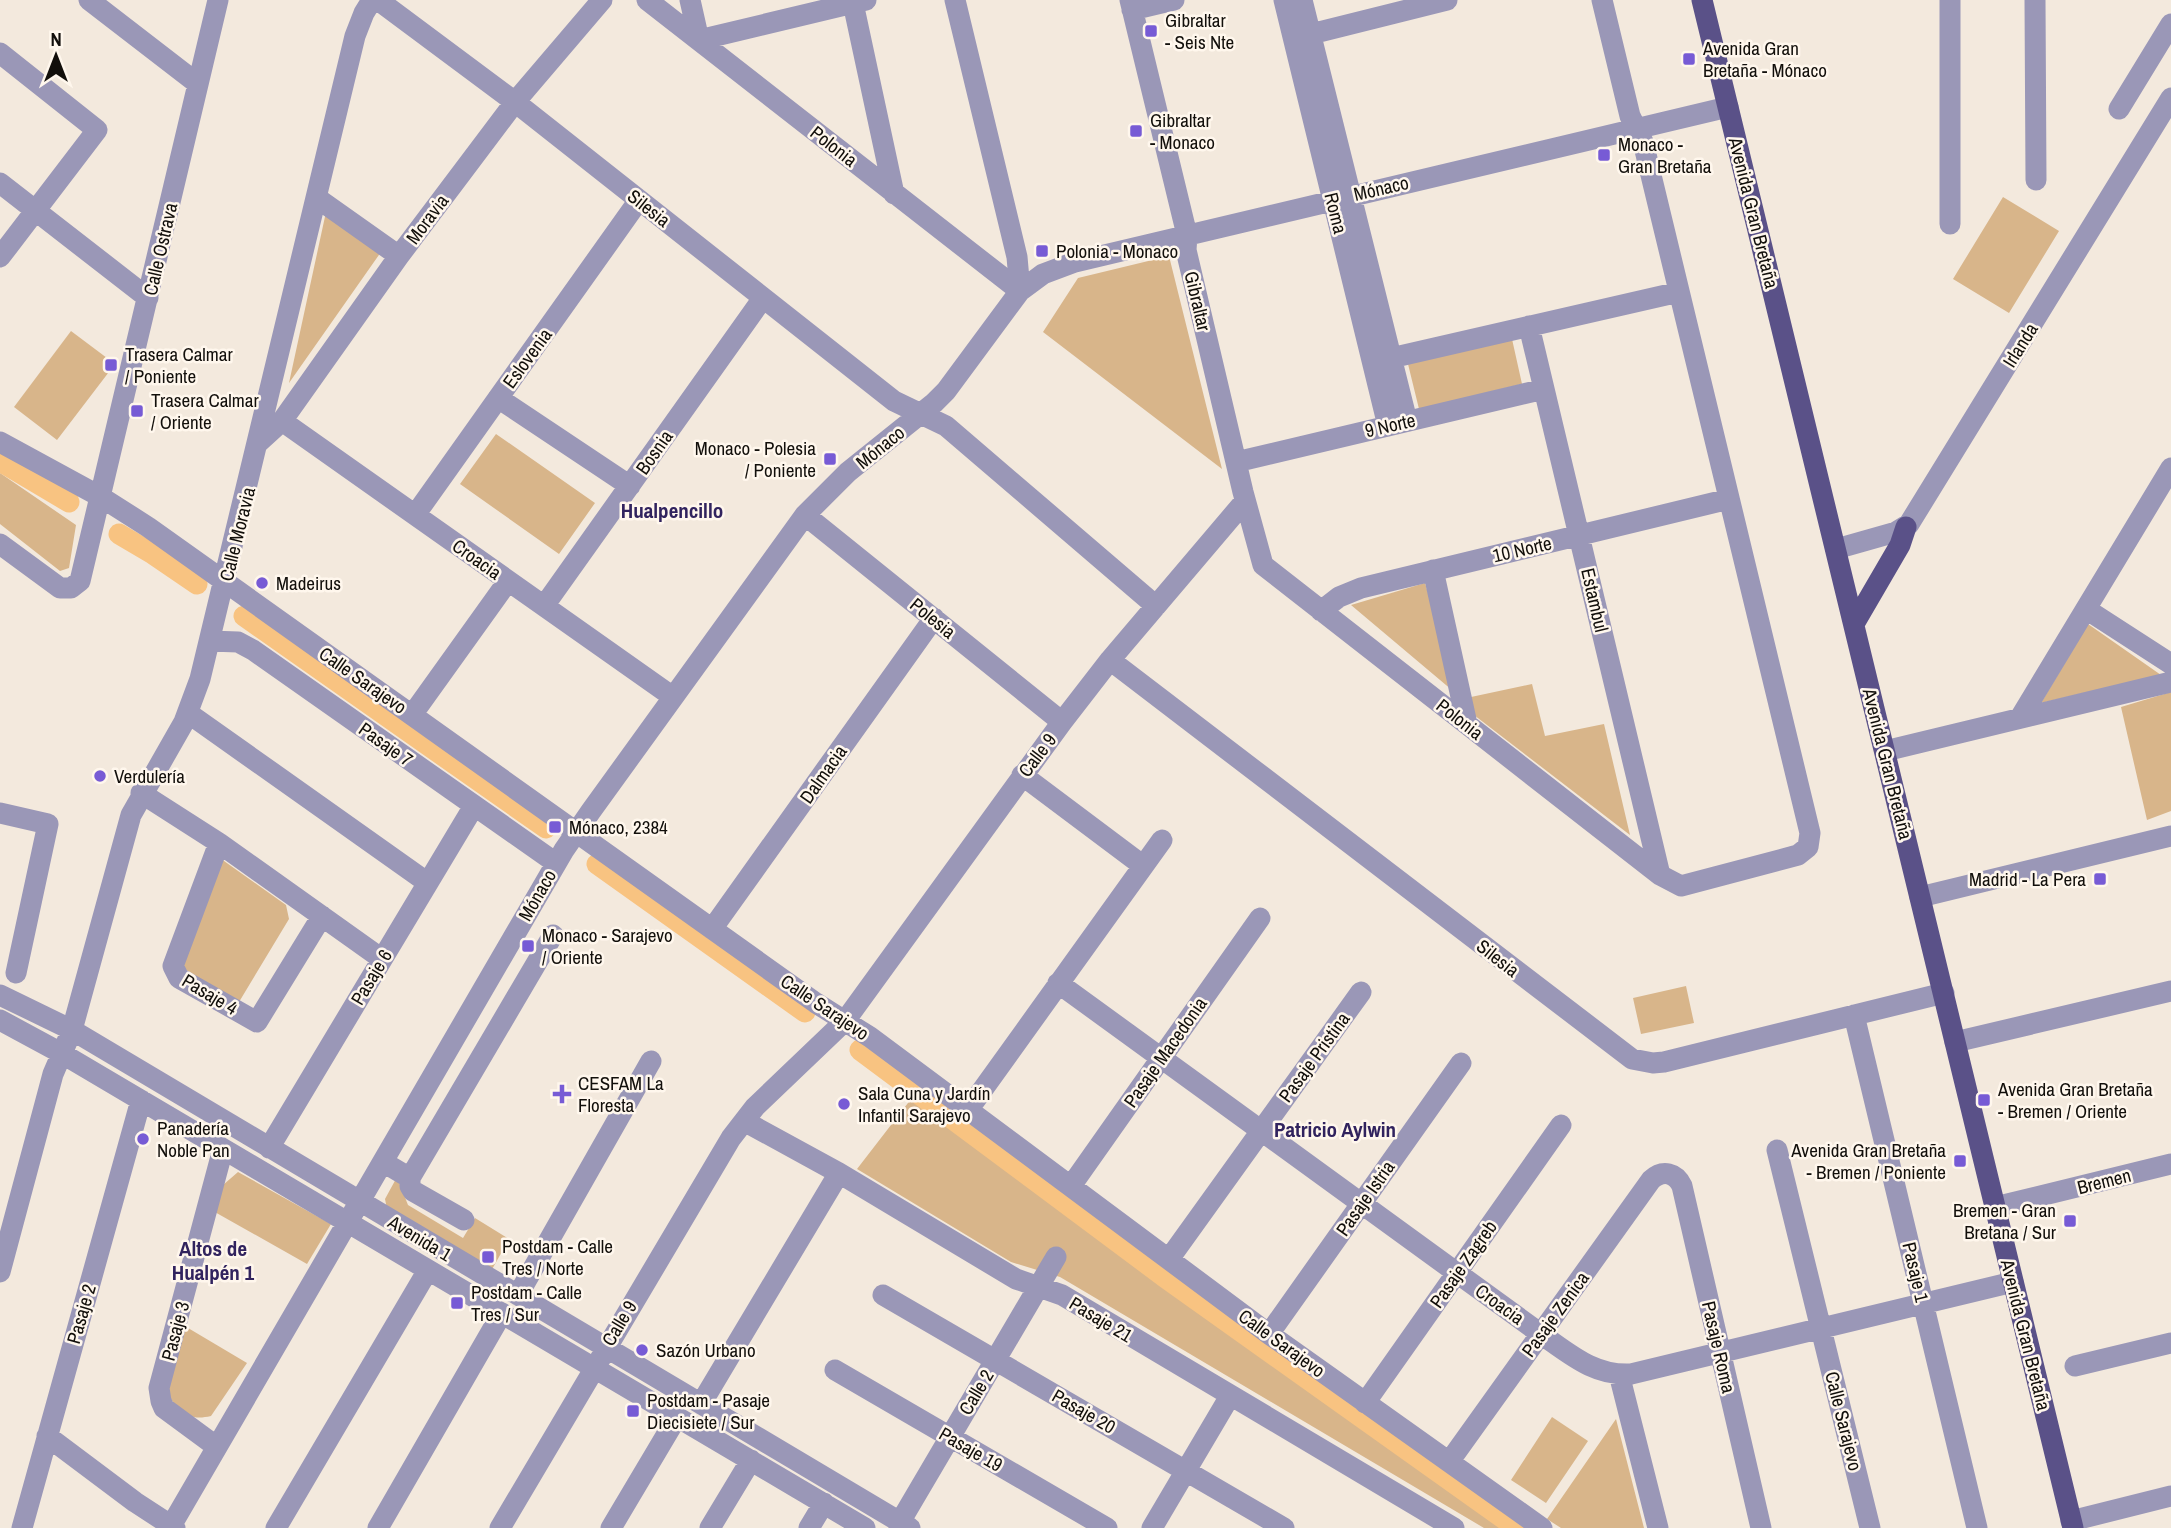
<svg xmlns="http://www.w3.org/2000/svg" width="2171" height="1528" font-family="'Archivo Narrow',sans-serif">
<rect width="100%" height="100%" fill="#f3e9dd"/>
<!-- green -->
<path fill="#d8b58a" d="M2003,197L2059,231L2009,313L1953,279Z
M326,212L381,252L289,383Z
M1169,256L1222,469L1043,332L1078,278Z
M71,331L115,364L57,440L14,407Z
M1512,339L1522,384L1419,409L1408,364Z
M496,434L595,503L559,554L460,484Z
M0,473L76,525L69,568L60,571L0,524Z
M1425,583L1459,696L1351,605Z
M2088,624L2161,675L2041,703Z
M1532,684L1545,736L1604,724L1630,835L1474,715L1471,697Z
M2171,692V811L2147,820L2121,707Z
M217,856L286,905L289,919L239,1002H227L180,965Z
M1686,986L1694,1023L1641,1034L1633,998Z
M918,1090L1529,1528H1484L1060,1277L1011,1262L857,1169Z
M238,1172L331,1224L307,1264L213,1211L223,1185Z
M397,1177L408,1205L463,1238L475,1218L509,1239L490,1273L388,1214L385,1199Z
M183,1325L247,1363L211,1416C198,1419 189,1418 179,1409C155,1388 176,1351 183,1325Z
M1552,1417L1588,1441L1546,1503L1511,1480Z
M1616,1419L1644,1528H1561L1547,1519Z"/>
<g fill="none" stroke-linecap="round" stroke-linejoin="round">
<!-- canal -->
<path stroke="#f8c381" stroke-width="21" d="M0,461L69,502
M119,534L153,554L197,584
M244,616L546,828
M597,864L805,1012
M860,1050L1166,1278L1517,1528"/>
<!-- minor -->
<path stroke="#9a97b7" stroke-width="21" d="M89,0L198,84
M378,0L515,102L894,401L946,426L1156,606
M647,0L1020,291
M690,0L699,40L866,0
M955,0L1017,257L1020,291
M1130,0L1187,235L1186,250L1243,492L1263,565L1660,875L1681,886L1798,855L1808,847L1810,833L1643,142L1630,116L1602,0
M1284,0L1388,426
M1302,0L1407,421
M2035,0L2036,180
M853,3L894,194
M1132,10L1174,0
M1311,34L1447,0
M0,53L97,130L0,257
M2119,109L2171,24
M0,183L148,298
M317,198L399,256
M1950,224V0
M1529,326L1660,875
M1391,358L1679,292
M498,398L630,486
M282,421L673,697
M0,442L101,497L148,527L816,1003L870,1037L1269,1334L1542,1528
M259,442L282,421L399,256L515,102L602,0
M1236,462L1544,389
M415,515L639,200
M805,515L1062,722
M0,544L60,588H71L80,581L218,0
M1836,549L1896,532L1909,524L2171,98
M1433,570L1467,724
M544,606L763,298
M2086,609L2171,664
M1321,611L1339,597L1361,588L1729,499
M210,641L238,642L253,650L556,863
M1110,660L1632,1059L1653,1063L1664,1062L1944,993
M188,713L428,883
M412,715L508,581
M2020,718L2171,468
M1885,751L2171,682
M1022,775L1142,865
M141,793L219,843L382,959
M0,813L48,824L16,973
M219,843L173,966L179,978L257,1022L322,916
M1920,897L2171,836
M712,929L934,618
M1058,983L1541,1334C1570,1354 1594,1376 1631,1374L2013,1282
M0,995L72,1030L910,1528
M1854,1015L1977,1528
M0,1020L61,1053L865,1528
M1955,1042L2171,991
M968,1110L1162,840
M744,1121L839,1173L1016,1279L1062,1295L1454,1528
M269,1148L474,806
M1777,1150L1870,1528
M383,1162L410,1178V1186L413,1191L464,1220
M410,1178L553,935
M1071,1186L1260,918
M1995,1207L2171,1164
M1169,1259L1361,992
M0,1272L53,1074L72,1030L131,815L184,722L200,679L355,36L364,13L372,0
M518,1295L651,1061
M883,1295L1284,1528
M1269,1334L1461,1063
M2075,1366L2171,1343
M835,1370L1107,1528
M1619,1374L1658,1528
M1365,1403L1561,1125
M701,1404L839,1173
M47,1436L135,1502L175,1528
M217,1447L164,1408L161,1401L159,1388L223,1149
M1449,1462L1651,1180C1663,1169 1676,1173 1682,1186L1761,1528
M2071,1521L2171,1496
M171,1526L564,850L591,811L805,515L848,472L934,403L946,391L1020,291L1043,274L1075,262L1728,107
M22,1528L141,1100
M276,1528L428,1270
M378,1528L502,1313
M500,1528L731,1138L755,1107L845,1021L1062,722L1110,660L1245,501
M611,1528L677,1417
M710,1528L751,1460
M809,1528L824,1503
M899,1528L900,1522L1056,1257
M1152,1528L1230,1396"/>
<!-- major -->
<path stroke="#5a5188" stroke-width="21" d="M1702,0L2073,1528
M1854,624L1900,545L1906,527"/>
</g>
<!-- markers -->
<g fill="#775bd5" stroke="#fff7ed" stroke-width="2.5">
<rect x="1144" y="24" width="14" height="14" rx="3.5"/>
<rect x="1682" y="52" width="14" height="14" rx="3.5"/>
<rect x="1129" y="124" width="14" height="14" rx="3.5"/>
<rect x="1597" y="148" width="14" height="14" rx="3.5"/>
<rect x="1035" y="244" width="14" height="14" rx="3.5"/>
<rect x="104" y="358" width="14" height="14" rx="3.5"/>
<rect x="130" y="404" width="14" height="14" rx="3.5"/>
<rect x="823" y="452" width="14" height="14" rx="3.5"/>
<circle cx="262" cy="583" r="7"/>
<circle cx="100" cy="776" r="7"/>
<rect x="548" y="820" width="14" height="14" rx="3.5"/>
<rect x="2093" y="872" width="14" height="14" rx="3.5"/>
<rect x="521" y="939" width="14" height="14" rx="3.5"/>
<path d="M558.5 1083.5h7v7h7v7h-7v7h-7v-7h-7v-7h7z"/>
<rect x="1977" y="1093" width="14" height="14" rx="3.5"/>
<circle cx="844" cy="1104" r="7"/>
<circle cx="143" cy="1139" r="7"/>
<rect x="1953" y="1154" width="14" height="14" rx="3.5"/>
<rect x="2063" y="1214" width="14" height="14" rx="3.5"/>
<rect x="481" y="1250" width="14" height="14" rx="3.5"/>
<rect x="450" y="1296" width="14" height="14" rx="3.5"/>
<circle cx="642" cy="1350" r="7"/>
<rect x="626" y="1404" width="14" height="14" rx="3.5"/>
</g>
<g text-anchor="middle" stroke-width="5" stroke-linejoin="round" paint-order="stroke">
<!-- poi labels -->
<g font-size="19" fill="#120f0b" stroke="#fff7ed" text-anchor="start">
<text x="1165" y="27">Gibraltar<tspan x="1165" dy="22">- Seis Nte</tspan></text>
<text x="1703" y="55">Avenida Gran<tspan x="1703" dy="22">Bretaña - Mónaco</tspan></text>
<text x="1150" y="127">Gibraltar<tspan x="1150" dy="22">- Monaco</tspan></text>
<text x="1618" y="151">Monaco -<tspan x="1618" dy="22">Gran Bretaña</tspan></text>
<text x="1056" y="258">Polonia - Monaco</text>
<text x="125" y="361">Trasera Calmar<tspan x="125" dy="22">/ Poniente</tspan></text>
<text x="151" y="407">Trasera Calmar<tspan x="151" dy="22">/ Oriente</tspan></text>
<text x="816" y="455" text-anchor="end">Monaco - Polesia<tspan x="816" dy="22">/ Poniente</tspan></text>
<text x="276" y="590">Madeirus</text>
<text x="114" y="783">Verdulería</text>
<text x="569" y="834">Mónaco, 2384</text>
<text x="2086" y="886" text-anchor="end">Madrid - La Pera</text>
<text x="542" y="942">Monaco - Sarajevo<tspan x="542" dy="22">/ Oriente</tspan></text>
<text x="578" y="1090">CESFAM La<tspan x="578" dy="22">Floresta</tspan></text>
<text x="1998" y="1096">Avenida Gran Bretaña<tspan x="1998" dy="22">- Bremen / Oriente</tspan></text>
<text x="858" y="1100">Sala Cuna y Jardín<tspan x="858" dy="22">Infantil Sarajevo</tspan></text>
<text x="157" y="1135">Panadería<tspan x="157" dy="22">Noble Pan</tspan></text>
<text x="1946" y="1157" text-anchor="end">Avenida Gran Bretaña<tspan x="1946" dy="22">- Bremen / Poniente</tspan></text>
<text x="2056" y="1217" text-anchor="end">Bremen - Gran<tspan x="2056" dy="22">Bretana / Sur</tspan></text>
<text x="502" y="1253">Postdam - Calle<tspan x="502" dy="22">Tres / Norte</tspan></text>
<text x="471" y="1299">Postdam - Calle<tspan x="471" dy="22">Tres / Sur</tspan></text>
<text x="656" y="1357">Sazón Urbano</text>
<text x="647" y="1407">Postdam - Pasaje<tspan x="647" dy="22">Diecisiete / Sur</tspan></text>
</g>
<!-- street labels -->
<g font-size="19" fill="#120f0b" stroke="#fff7ed">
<text transform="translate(834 146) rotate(38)" y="7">Polonia</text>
<text transform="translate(1381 188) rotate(-13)" y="7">Mónaco</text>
<text transform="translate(649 208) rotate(38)" y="7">Silesia</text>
<text transform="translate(1336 213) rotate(76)" y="7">Roma</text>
<text transform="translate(1754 213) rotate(76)" y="7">Avenida Gran Bretaña</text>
<text transform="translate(427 219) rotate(-53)" y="7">Moravia</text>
<text transform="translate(160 249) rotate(-77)" y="7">Calle Ostrava</text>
<text transform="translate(1198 301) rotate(77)" y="7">Gibraltar</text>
<text transform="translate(2020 345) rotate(-58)" y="7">Irlanda</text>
<text transform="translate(527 358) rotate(-54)" y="7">Eslovenia</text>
<text transform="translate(1390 425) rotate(-13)" y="7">9 Norte</text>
<text transform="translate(880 447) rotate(-39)" y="7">Mónaco</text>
<text transform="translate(654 452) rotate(-55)" y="7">Bosnia</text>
<text transform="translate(237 534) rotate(-76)" y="7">Calle Moravia</text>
<text transform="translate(1522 549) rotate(-13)" y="7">10 Norte</text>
<text transform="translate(477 559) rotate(35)" y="7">Croacia</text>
<text transform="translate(1595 600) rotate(77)" y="7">Estambul</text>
<text transform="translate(933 618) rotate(39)" y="7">Polesia</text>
<text transform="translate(363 680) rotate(35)" y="7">Calle Sarajevo</text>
<text transform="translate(1460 719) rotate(38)" y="7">Polonia</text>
<text transform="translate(386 744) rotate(35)" y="7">Pasaje 7</text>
<text transform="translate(1037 755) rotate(-53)" y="7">Calle 9</text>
<text transform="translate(1888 764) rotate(76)" y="7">Avenida Gran Bretaña</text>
<text transform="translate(823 774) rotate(-55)" y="7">Dalmacia</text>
<text transform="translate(537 895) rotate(-60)" y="7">Mónaco</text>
<text transform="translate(1498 958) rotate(38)" y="7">Silesia</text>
<text transform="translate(371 977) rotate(-59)" y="7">Pasaje 6</text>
<text transform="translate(210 994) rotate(31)" y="7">Pasaje 4</text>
<text transform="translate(825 1007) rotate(34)" y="7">Calle Sarajevo</text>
<text transform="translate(1165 1052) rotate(-55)" y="7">Pasaje Macedonia</text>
<text transform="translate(1314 1057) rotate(-54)" y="7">Pasaje Pristina</text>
<text transform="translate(2104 1181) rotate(-14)" y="7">Bremen</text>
<text transform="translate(1365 1198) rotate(-55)" y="7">Pasaje Istria</text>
<text transform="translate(420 1238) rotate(31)" y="7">Avenida 1</text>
<text transform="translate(1463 1264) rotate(-55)" y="7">Pasaje Zagreb</text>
<text transform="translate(1916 1272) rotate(77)" y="7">Pasaje 1</text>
<text transform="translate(1500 1304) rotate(36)" y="7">Croacia</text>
<text transform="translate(81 1314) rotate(-74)" y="7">Pasaje 2</text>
<text transform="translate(1555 1314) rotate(-54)" y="7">Pasaje Zenica</text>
<text transform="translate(1101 1319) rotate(31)" y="7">Pasaje 21</text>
<text transform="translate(619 1323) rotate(-59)" y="7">Calle 9</text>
<text transform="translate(175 1331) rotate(-75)" y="7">Pasaje 3</text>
<text transform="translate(2026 1335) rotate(76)" y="7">Avenida Gran Bretaña</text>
<text transform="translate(1282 1343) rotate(36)" y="7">Calle Sarajevo</text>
<text transform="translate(1719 1347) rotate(77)" y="7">Pasaje Roma</text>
<text transform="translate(976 1392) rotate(-59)" y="7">Calle 2</text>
<text transform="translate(1084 1411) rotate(30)" y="7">Pasaje 20</text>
<text transform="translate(1844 1421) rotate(76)" y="7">Calle Sarajevo</text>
<text transform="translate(971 1449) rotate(30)" y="7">Pasaje 19</text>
</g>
<!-- neighbourhood labels -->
<g font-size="21" font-weight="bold" fill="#31235e" stroke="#fff7ed">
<text x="672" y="518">Hualpencillo</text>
<text x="1335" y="1137">Patricio Aylwin</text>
<text x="213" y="1256">Altos de<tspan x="213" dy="24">Hualpén 1</tspan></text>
</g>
</g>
<!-- north arrow -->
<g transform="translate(56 56)" stroke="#fff7ed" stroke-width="5" paint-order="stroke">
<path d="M0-5L12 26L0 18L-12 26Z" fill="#120f0b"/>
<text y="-10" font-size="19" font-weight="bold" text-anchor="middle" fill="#120f0b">N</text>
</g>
</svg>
